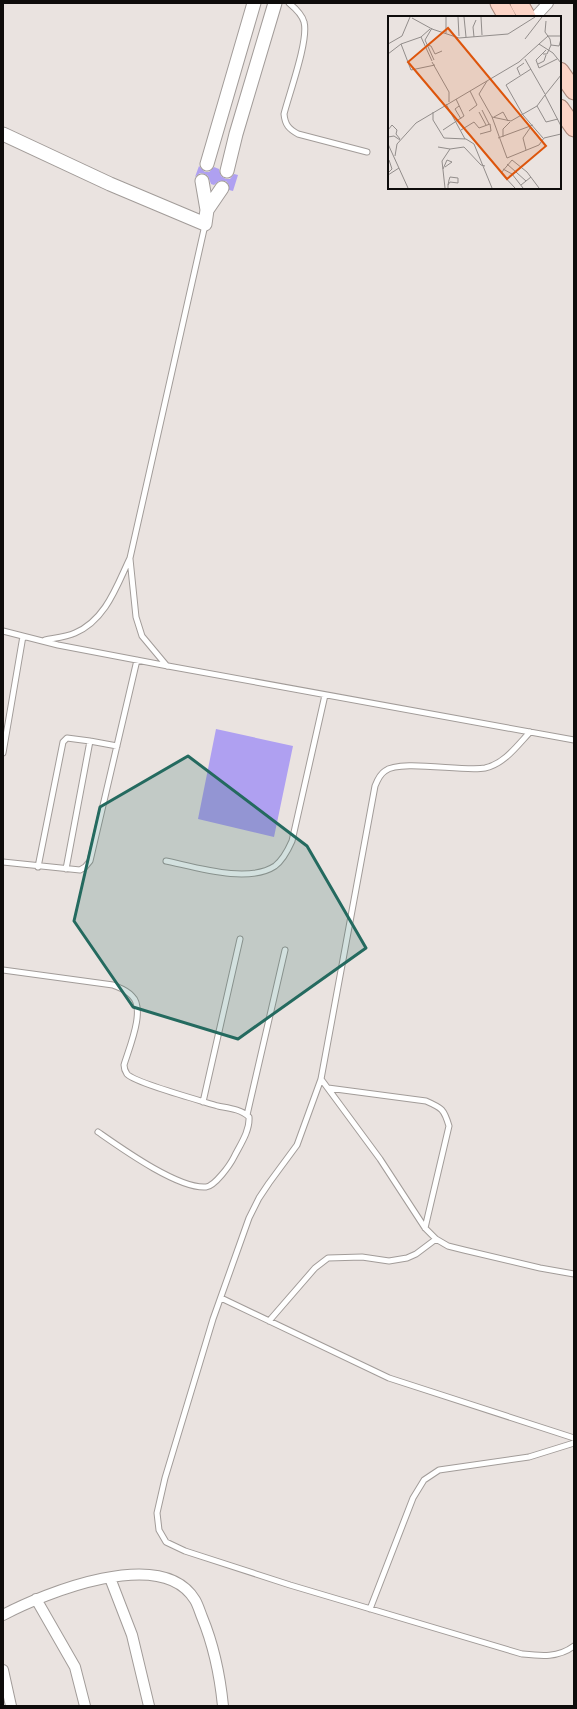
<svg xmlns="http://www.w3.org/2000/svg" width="577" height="1709" font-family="'Golos Text',sans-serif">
<rect width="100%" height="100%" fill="#eae3e0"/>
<!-- building -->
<path fill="#afa0f1" d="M199,166L205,172H209L214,167L219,169L221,176L226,179H230L234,174L238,175L233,191L229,190V185L226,181H219L214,185L211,184L208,176L205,174L200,173L195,177Z
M216,729L293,746L274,837L198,819Z"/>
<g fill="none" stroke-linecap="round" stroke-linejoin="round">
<!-- service casing -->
<g stroke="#a29c99" stroke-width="7">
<path id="service" d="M289,3C295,8 302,14 304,22C309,40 289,94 284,114C285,125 289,129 298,134L367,152
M130,559L136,617L142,636L167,666
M3,631L58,645L168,666L574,740
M45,640C55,638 66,637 75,633C106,620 117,585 130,558L205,225
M530,732C517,746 504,764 485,768C463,772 400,759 385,771C380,774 377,781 375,786L321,1079L297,1145L269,1183L259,1198L249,1218L213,1319L165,1478L157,1513L159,1530L166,1542L185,1551L290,1585L522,1654C541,1656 558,1658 574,1646
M3,753L23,636
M166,861C195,867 248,884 275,866C283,860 288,850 292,841L325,695
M3,862L80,870L85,867L90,861L137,660
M38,867L63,742L67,738L90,741L117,746
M66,869L90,741
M3,970L113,985C120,988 127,990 132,996C146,1009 129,1048 124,1065C124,1068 125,1071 127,1074C135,1083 202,1101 218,1106C228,1108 241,1109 249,1117C250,1131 240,1145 234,1157C230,1165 215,1186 206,1187C178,1189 121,1148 98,1132
M321,1079L380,1159L425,1228L436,1239L448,1246L464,1250L540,1268L574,1274
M328,1088L426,1101C442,1108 444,1109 449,1126L425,1228
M203,1102L240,939
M247,1115L285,950
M221,1298L389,1378L574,1438
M269,1321L315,1268L328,1258L362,1257L389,1261L407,1258L416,1254L436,1239
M370,1609L413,1498L424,1480L439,1470L529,1457L574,1443"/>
</g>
<!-- minor casing -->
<g stroke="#a29c99" stroke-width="12">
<path id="minor" d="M535,17L548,3
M110,1578L132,1635L149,1706
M36,1599L75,1667L85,1706
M3,1615C45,1593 162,1545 195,1600C198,1605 200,1612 202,1617C214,1646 220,1676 223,1706
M3,1670L11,1706"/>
</g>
<!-- tertiary casing -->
<g stroke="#a29c99" stroke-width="15">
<path id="tertiary" d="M3,134L110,184L205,224L207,210L222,188
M207,164L254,3
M227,171L236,134L275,3
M202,181L207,210"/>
</g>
<!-- trunk casing -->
<g stroke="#a9887b" stroke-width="19">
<path id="trunk" d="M499,3L507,17
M519,3L527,17
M560,71L574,91
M560,108L574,128"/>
</g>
<!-- service -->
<use href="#service" stroke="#fff" stroke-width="5"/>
<!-- minor -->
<use href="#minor" stroke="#fff" stroke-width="10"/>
<!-- tertiary -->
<use href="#tertiary" stroke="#fff" stroke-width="13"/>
<!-- trunk -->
<use href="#trunk" stroke="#fcd4c6" stroke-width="17"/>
</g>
<!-- marked area -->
<path fill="#246a5f" fill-opacity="0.2" stroke="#246a5f" stroke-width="3" stroke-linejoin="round" d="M188,756L307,846L366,948L238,1039L133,1007L74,921L100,807Z"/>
<!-- overview -->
<g transform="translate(388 16)">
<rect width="173" height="173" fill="#eae3e0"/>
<path fill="none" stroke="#928d8b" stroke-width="1" d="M70,1L71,20M76,1L78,21M93,1L94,19M24,2L44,13L71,22L120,18L147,1M44,12L37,24L46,44M42,13L33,21L44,45M58,17V1M86,21L85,11L88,4M137,23L154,1M0,28L14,20L22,1M13,28L23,54L47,49M151,28L160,20H173M39,29L43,30L47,38L54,35M163,29L171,30L173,23M158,34L148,44L151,52L169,43M0,38L13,28L33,21M155,38H159L163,29L162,23L157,16L158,5M137,43L157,78M44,46L61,76V86M150,48L156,45L158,39M132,59L129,52L136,47M173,59L157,79L173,110M99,65L91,78L104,101L119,142L151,129L156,122L173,118M58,88L77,123M71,90L67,93L73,103M149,90L158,106L170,103M94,94L101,108M81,95L89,89L82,75M45,96V104L56,122L78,123L86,128L104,172M91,96L98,109M135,99L118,69L143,53M135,99L155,122M104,101L123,105L149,90L157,79M106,101L115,96L120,105M0,114L4,109L9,114L8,118L12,123M55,114L76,100L68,83M73,114L86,106L91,112L102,108L103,115L92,118M0,121L6,120L12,124M115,121V113L122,106M110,122L145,109M0,128L20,172M50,131L62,133M138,134L135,122L142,112M7,140L9,128L28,107L131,46L151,28L165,37L173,47M1,144L4,153L1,156M119,148L138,165M55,153L59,144L64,146L57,151M115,153L124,158L135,172M0,159L11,152M133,169L143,161M57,172L54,145L62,133L76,131L93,149L97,150M60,172V169L61,164L62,161L70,162V167L62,166L60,169M127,172L113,157L124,144L139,156L151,172"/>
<path fill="#dd550c" fill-opacity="0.15" stroke="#dd550c" stroke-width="2" d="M60,12L158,130L119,163L20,46Z"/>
<rect width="173" height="173" fill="none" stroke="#0e0c0b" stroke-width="2"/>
</g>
<!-- border -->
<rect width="577" height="1709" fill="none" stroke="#0e0c0b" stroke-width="8"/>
</svg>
